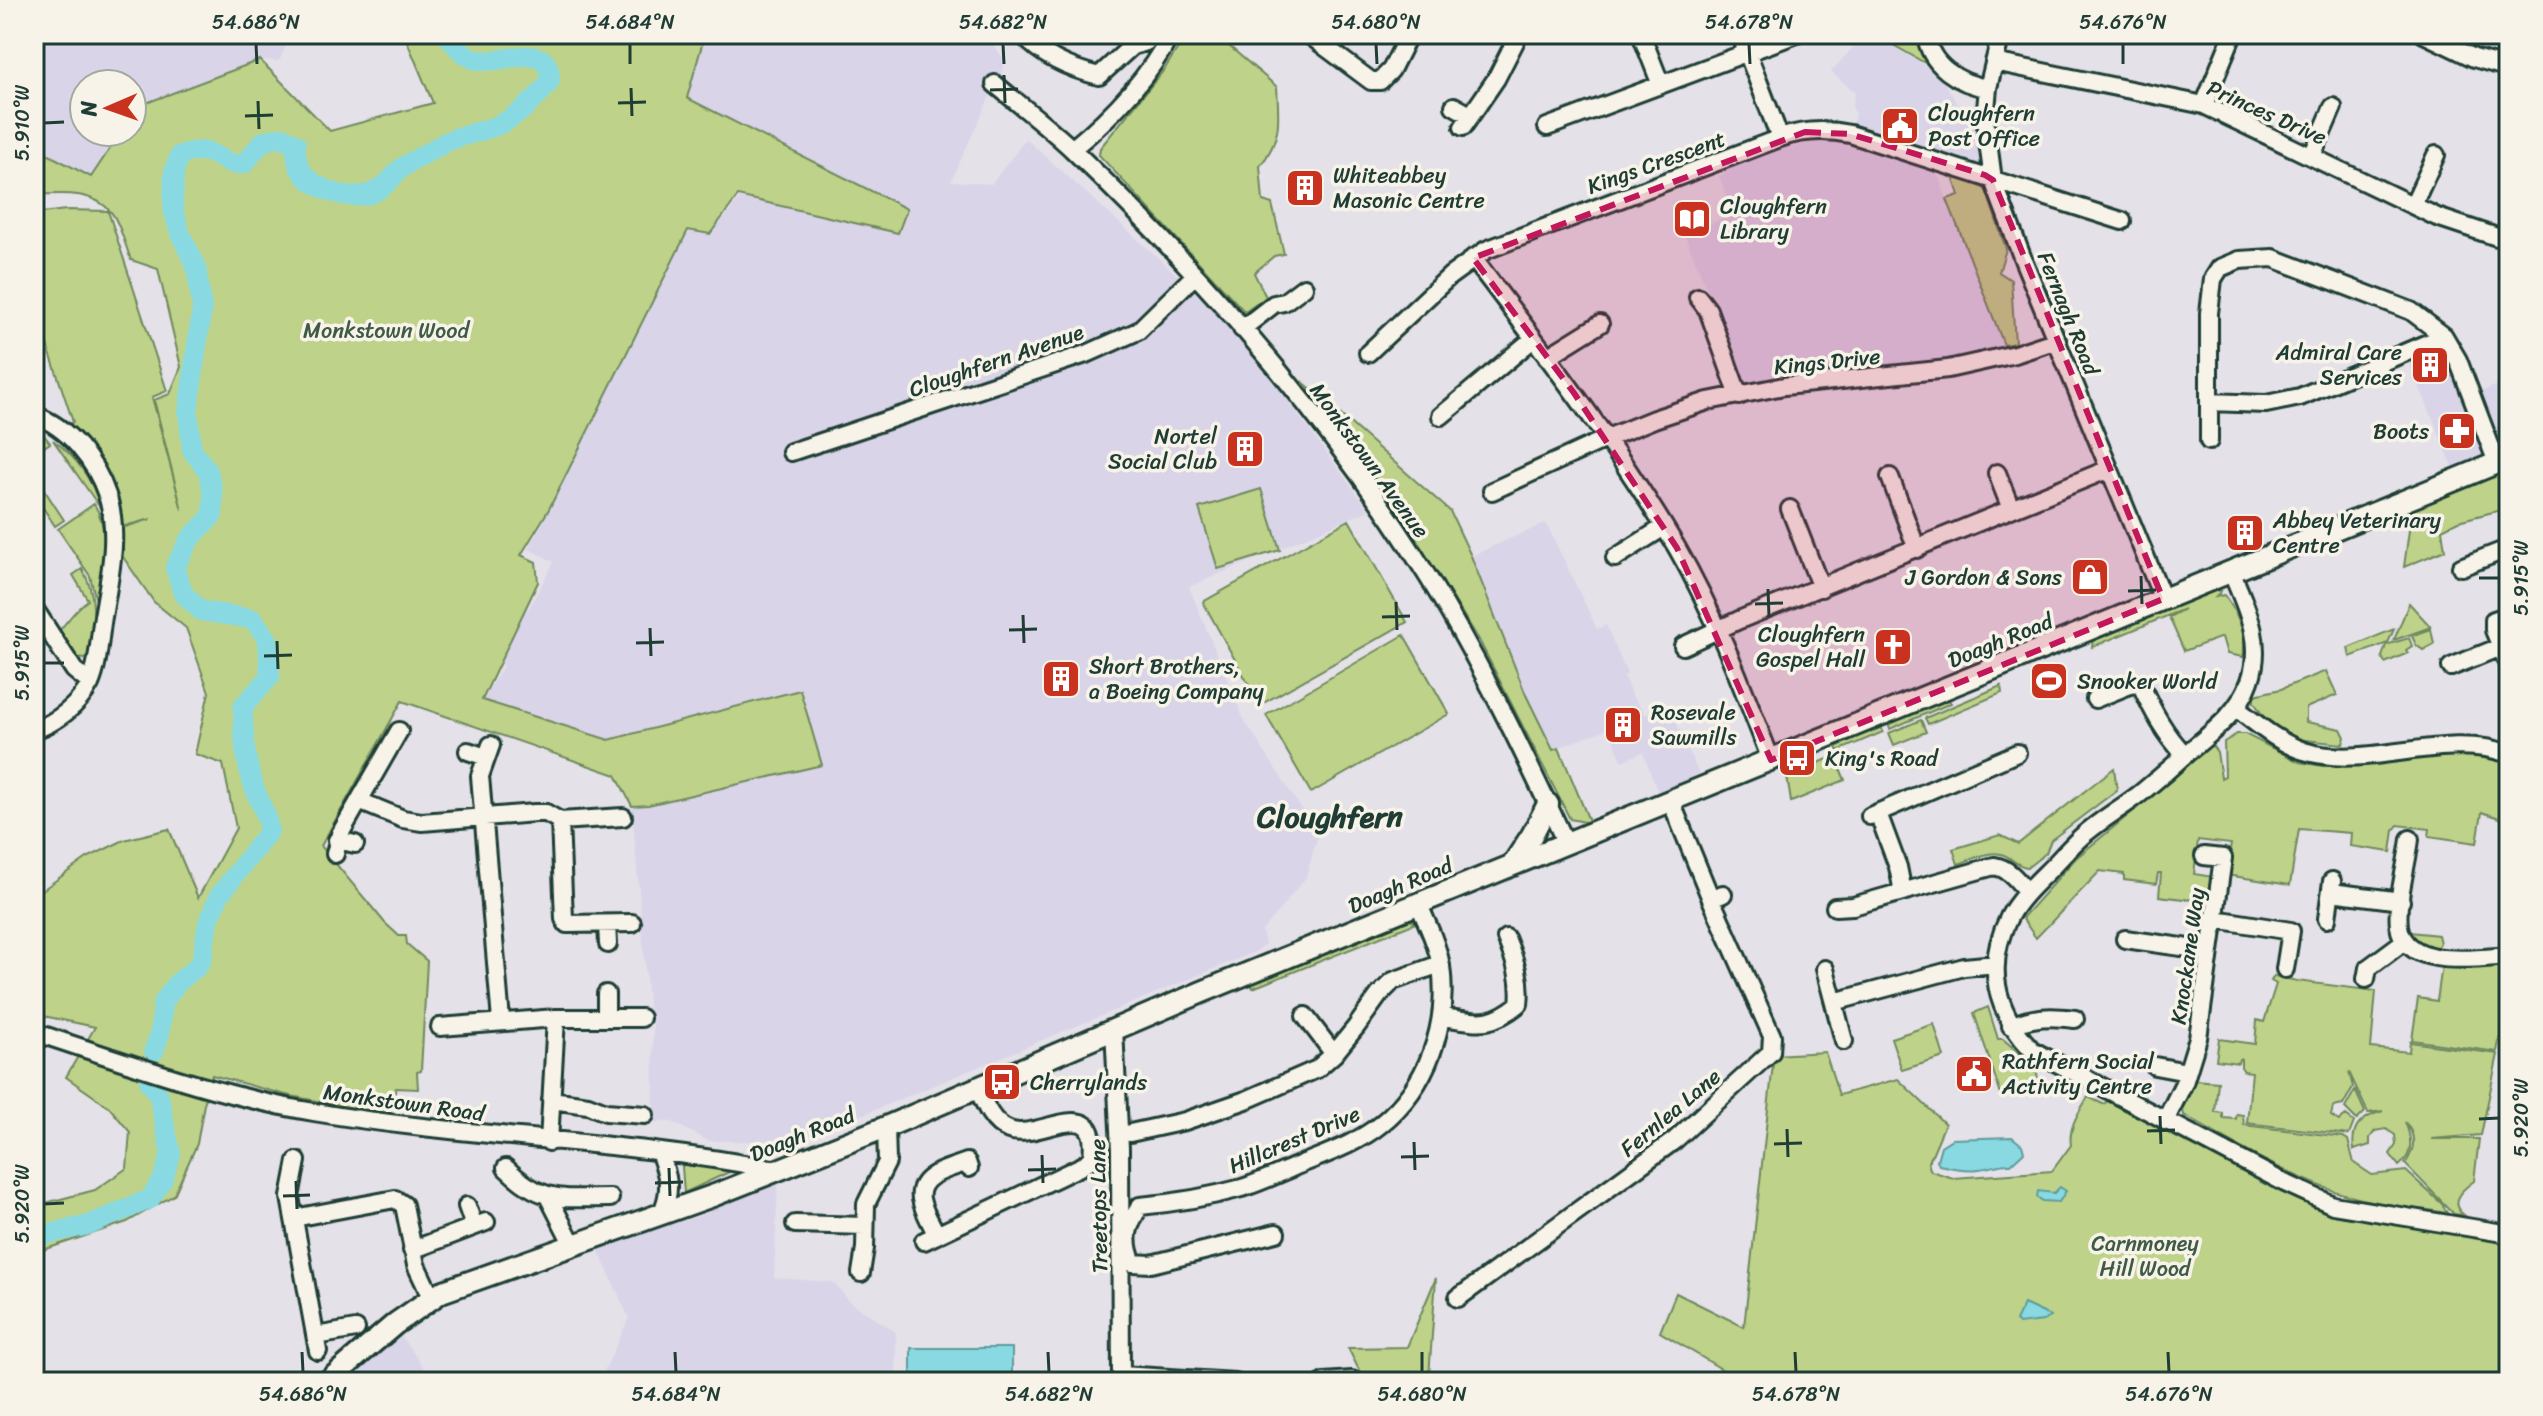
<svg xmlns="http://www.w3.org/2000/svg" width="2543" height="1416" font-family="Sriracha,sans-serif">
<rect width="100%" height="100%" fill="#e5e1e8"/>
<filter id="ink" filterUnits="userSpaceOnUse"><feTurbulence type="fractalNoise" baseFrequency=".0125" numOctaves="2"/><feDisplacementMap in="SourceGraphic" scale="16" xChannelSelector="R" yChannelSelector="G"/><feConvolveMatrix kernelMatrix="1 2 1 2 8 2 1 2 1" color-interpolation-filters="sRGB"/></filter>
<g filter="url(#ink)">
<!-- built -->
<path fill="#d9d4e8" d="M34,34H291L279,61L260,60L138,106L132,115V84H84V132H121L91,178L34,147Z
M705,34H984L1006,61L951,181L991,184L1026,139L1177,275L1206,291L1369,510L1189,587L1244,720L1318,835L1306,877L1262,931L1265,944L1257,951L826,1130L792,1141H709L672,1122H654L653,1015H649L632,806L821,765L801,690L609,740L482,701L503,666L497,658L520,605L528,610L554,562L529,549L688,229L710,234L744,194L897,233L907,210L687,98Z
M1865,34H1872L1939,74L1964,115L1980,118L1988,177L1850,134L1855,114L1852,106L1855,92L1831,72Z
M1835,142L1937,173L2004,345L1933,361L1845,374L1787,377L1749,388L1684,234L1734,214L1719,176L1725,174V171L1782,149L1811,143Z
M2448,327L2477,393L2509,381V445L2453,467L2402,345Z
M1546,523L1597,629L1606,625L1627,674L1624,676L1631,695L1646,715L1669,706L1699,774L1658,792L1643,752L1622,761L1609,728L1553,750L1505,650L1471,556Z
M778,1177L774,1278L833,1282L850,1302L896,1332V1382H599L629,1318L597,1247L702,1215Z
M400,1335L434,1382H344Z"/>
<!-- green -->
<path fill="#bed389" stroke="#6e885e" stroke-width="2" d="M404,34H705L687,98L907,209L898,233L738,196L710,234L688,230L549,509L521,555L536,562L538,582L482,700L609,740L800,690L822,765L648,805L632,806L616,775L402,701L321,846L385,923L399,936H406L407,944L427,961L421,1071L417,1072L418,1089L396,1088L389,1115L286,1095L212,1075L204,1104L197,1144L174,1195L127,1222L34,1253V1206L95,1190L127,1168L130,1132L109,1107L66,1077L95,1027L34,1014V896L87,858L124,840L169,829L198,898L236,828L223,764L195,754L209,692L186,628L154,602L123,557L122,528L151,519L121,527C120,484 93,456 67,425L73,422L34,305V214L66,210L108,211L167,391L152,397L182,510L154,400L170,394L181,367L158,269L131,260C126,247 122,231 115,218C99,190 62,193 34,195V147L91,177L121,132H132V115L138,106L260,60L330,131L433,103Z
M1187,34H1215L1277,87C1279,120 1282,139 1260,166L1263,201L1272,204L1284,254L1274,256L1254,273L1266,297L1245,312L1099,155L1100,148L1164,70Z
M1874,34H1920L1929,52L1925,63Z
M1953,177L1975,183L1986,190L2006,249L1999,272L2011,280L2015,343L2004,345L1947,199L1959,195Z
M1302,381L1450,511L1471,556L1526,695L1553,750L1559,748L1590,823L1570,819L1478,638L1395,507Z
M34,428L41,431L50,443L34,454Z
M53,440C77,457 93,481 101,509Z
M2509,470V526L2501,510L2458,521L2442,529L2445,550L2404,567L2412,508Z
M34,474L64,520L55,526L34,494Z
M1261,489L1280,550L1218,569L1199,508Z
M94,504C112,531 100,570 96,601L90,576L58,529Z
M1349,520L1407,622L1260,705L1203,602Z
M82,569C98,595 93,623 90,652L88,656L84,659L76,658L58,632C68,621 76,608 88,600L73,575Z
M2212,589L2221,591L2216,597L2224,595C2237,612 2247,634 2243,657L2227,654L2222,637L2184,651L2169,617L2184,609L2092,647L2093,637Z
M2409,603L2431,627L2394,640Z
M2394,629L2388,643L2350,657L2348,648Z
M2431,629L2434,644L2423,650L2416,645L2412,636Z
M1404,635L1449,714L1311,793L1266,715Z
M2409,638L2412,646L2406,650L2408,653L2385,663L2382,657L2386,645Z
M2326,671L2337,695L2306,708V722L2341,729L2345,737L2343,744L2305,740L2286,735L2263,716L2254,702V695L2281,689Z
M2001,686L2002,693L1928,724L1925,718Z
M1948,699L1951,703L1890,729L1888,724C1899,720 1914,707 1923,704C1933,702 1937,704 1948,699Z
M1921,720L1926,732L1894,745L1889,733Z
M1881,727L1883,732L1838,751L1836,747L1851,740L1853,733L1863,729Z
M2237,734H2245L2299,762L2323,766L2443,756H2473L2505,762L2509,765V821L2482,812L2477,843L2429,836L2430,829L2398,825L2394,830L2391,852L2350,846L2351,833L2299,829L2290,885L2226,875L2231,844L2198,840L2194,874L2213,877L2209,902L2159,896L2161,873H2158L2156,884L2124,880V874L2100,871L2036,938L2022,918L2076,858L2164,786L2210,743L2217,752L2221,778L2225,776L2224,742Z
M1835,756L1845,780L1791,802L1787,776Z
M2114,768L2117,790L2051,840L2046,853L2028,867C2016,866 2014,859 2004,855C1991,849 1971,860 1958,864L1953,849L2000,835L2018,844Z
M1410,920L1416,923L1253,988L1251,984Z
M2410,932L2438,935L2440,943L2435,950C2424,947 2412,944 2410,932Z
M2442,965L2467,967L2509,965V1027L2502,1026L2497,1052L2412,1040L2418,998L2437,1001Z
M2274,976L2297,981L2376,991L2371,1048L2409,1052L2410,1042L2498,1054L2481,1135L2431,1139H2479L2474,1181C2460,1191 2448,1203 2464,1215L2454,1214L2405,1164C2415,1150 2417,1136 2405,1122C2411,1137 2415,1153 2399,1166L2390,1154L2396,1145L2395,1135L2386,1129L2375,1131L2370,1138V1145L2354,1150C2350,1126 2363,1117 2383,1111L2368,1113L2349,1072L2353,1087L2343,1105L2333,1107L2331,1116L2339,1121L2346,1116L2354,1122L2349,1135L2247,1123L2252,1072L2244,1071L2241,1067V1059H2239L2238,1063L2216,1060L2219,1039L2255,1044L2257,1020L2264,1022L2276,984L2271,981Z
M1988,1007L1998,1039H2003L2035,1067L2039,1082L2001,1095L1974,1013Z
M1934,1024L1944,1057L1902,1070L1891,1038Z
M1825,1052L1839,1095L1898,1079L1945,1124L1928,1164L1931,1171L1953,1178L2052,1171L2071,1145C2068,1127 2079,1112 2088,1097L2103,1104L2108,1101L2121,1107H2130L2334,1215L2509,1241V1382H1738V1379L1660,1332L1676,1293L1744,1327L1774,1055Z
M2193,1080L2218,1082L2215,1112L2223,1113V1118L2236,1119L2237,1114L2243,1115L2244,1125L2343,1137L2348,1140L2354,1163L2372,1175L2406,1171L2442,1204L2447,1213C2415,1208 2381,1205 2350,1196C2295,1180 2233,1144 2184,1115L2182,1106L2179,1105Z
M2355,1090L2365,1112L2357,1120L2345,1108Z
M684,1164L731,1169V1171L684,1193L682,1167Z
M1436,1278L1429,1377C1405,1384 1384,1384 1361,1374L1348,1348L1407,1347Z"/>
<!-- water -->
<path fill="#88d9e1" stroke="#5e9b9c" stroke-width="2" d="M2012,1137L2022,1145L2024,1152L2011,1164C1999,1163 1991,1168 1979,1169C1966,1171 1952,1168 1939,1165L1937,1160L1941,1146L1952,1139Z
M2060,1187L2066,1191L2059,1202L2043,1201L2037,1197L2038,1191L2054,1193Z
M2024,1304L2050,1316L2043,1321L2019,1324L2016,1321Z
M911,1348H1012V1382H911Z"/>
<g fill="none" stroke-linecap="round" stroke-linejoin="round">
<!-- river -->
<path stroke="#88d9e1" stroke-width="20" d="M154,1051L160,1033L163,1003L176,984L197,967L202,959L208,923L219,896L269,831C267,814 263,810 257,795C245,765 243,737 243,706L270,677L268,640L253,619L201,611L183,593L175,567L190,539L213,515V493L208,471L192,450L188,412L202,308L196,266L180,233L173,208L174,171L180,155C189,152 198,150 207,152C221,156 229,167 244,164L263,141L282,137L296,144C295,163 300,175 317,185C338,197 365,203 386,184C392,179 396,172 403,167C417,158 432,150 446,142C461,135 478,133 493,127C514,120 538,98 550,81C551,37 500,66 476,60C463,56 454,44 447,34
M34,1237L89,1225L150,1199L163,1179L171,1154L159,1096L149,1081"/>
<!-- minor casing -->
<g stroke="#1f3d34" stroke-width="22">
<path id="minor" d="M1026,34L1024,36C1044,58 1071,69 1099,76L1132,46L1146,42
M1308,34L1371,81H1380L1391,70L1409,34
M1641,34L1661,85
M1740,34L1780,138
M1926,34C1929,65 1959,84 1988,88
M2001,34L1988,88L1985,119L1993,180L2024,262L2163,599
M2424,34L2474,58L2509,68
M1994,62L2204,105L2437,217L2509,241
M995,84C1021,106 1049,127 1074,151C1211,282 1348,441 1445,605C1490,682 1528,762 1566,843
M2204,105L2233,34
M1454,106L1470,115
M1463,127L1496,79L1519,34
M1547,127L1797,34
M1072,149C1111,117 1148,79 1171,34
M2312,156L2333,107
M2413,205L2436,155
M1473,258C1544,352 1617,446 1677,548C1715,614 1743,688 1771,760
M1698,297L1708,310L1739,396
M1242,329L1274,304L1284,302L1304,287
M1368,353L1450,276L1486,250L1780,138C1803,130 1825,129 1850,134L2122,221
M1547,357L1600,324
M2209,402L2266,404L2300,397L2444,336
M34,415C68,426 96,462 107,495C121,535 108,583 102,623C99,643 98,666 90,684C79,705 56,723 34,730
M1441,416L1533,339
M2209,441V313L2213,279L2220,268L2239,260L2273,258L2411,311L2444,336L2458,360L2497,463
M791,452L1089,353L1138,331L1195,275
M1997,473L2011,509
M1890,477L1917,549
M1492,491L1612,436L1654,419L1708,401L1784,386L1948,369L2015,354L2057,340
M1790,509L1821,588
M1615,558L1664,527
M2461,567L2507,549L2509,552
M2231,571C2246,607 2264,641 2250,681C2239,713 2211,733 2187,753C2172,767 2157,780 2141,793C2123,807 2104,818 2087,832C2074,842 2064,855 2052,867C2037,882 2019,898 2009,917C1984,967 1996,1012 2032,1050L2285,1183L2333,1205L2509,1234
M34,608L74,670L90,683
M2509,615L2494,620V630L2509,667
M1683,646L1739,620L2109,469
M2451,667L2500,647
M2095,699L2135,683L2141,685C2153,712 2165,734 2185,755
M2236,708C2257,724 2279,743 2304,751C2367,771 2444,730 2509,754
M491,745L480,776L501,1021
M468,751L486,757
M1670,799L1711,899L1723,894
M359,801L403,819L422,822L535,813H546L560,821L623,817
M1878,813L1898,867L1903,892
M1870,816L2017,753
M560,821L564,919L567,924L632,923
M2410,839C2407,865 2396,901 2399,926C2405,970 2478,958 2509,956
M337,840L355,844
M335,854L340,834L399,731
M2331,892L2401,901
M1835,907L1853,906L1994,866C2009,868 2018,881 2027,892
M2215,919L2291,931L2285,969
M2327,919L2332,881
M607,924L608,944
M2125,939L2210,951
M1825,969L1844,1041
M2366,979L2368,968L2403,942
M1834,1002L1964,967L1996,964
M1305,1016L1334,1054
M606,1017V994
M1442,1017C1478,1022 1489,1028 1519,1004C1522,980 1515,960 1506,938
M2011,1026C2033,1016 2051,1016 2075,1019
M440,1027L556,1018H641
M1114,1029L1120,1149L1121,1382
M34,1032C126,1062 217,1096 314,1112C467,1138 625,1140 777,1170
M2155,1066L2187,1072
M551,1100L588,1105L606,1112L645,1115
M2165,1121L2184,1083L2198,1038L2223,858L2204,856
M1130,1133L1185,1121L1246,1100L1317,1069L1334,1054L1356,1027L1379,995L1393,981L1440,964
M549,1142L556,1018
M659,1152C668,1175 673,1190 661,1214
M297,1161L290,1197L318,1351
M506,1168C542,1204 563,1198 610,1198
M549,1198L573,1245
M467,1206L474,1226
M294,1218L395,1199L404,1205L416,1265L431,1297
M795,1224L865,1226
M1276,1233L1151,1264L1133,1263C1123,1240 1127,1227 1140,1206C1174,1203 1209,1197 1242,1188C1261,1182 1280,1173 1299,1165C1326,1154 1358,1143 1381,1124C1428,1086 1449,1025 1441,966C1437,944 1427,923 1418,903
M937,1235C932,1225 923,1211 921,1199C917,1174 950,1169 967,1162L969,1168
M924,1241L1084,1165L1092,1157C1100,1090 1038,1142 1009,1130C991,1123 984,1103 977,1086
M412,1250L486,1222
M861,1273L865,1248L866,1204L887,1162L886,1127
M1458,1298L1675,1140L1771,1052L1772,1036L1711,899
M316,1336L356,1329
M1121,1375L1235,1382
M1324,1382L1352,1380"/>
</g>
<!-- major casing -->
<g stroke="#1f3d34" stroke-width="26">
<path id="major" d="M1513,864L1532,835L1548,804
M327,1382L395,1324L441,1292L715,1195L886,1127L1202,992L2509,458"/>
</g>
<!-- minor -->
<use href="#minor" stroke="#f7f3e8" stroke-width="16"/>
<!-- major -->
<use href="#major" stroke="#f7f3e8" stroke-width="20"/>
</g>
</g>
<!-- marked area -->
<path fill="#c2185b" fill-opacity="0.2" stroke="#c2185b" stroke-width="6" stroke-dasharray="16 10" stroke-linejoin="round" d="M1805,132L1850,134L1985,175L1993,180L2163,599L1771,760L1677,548L1574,393L1473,258Z"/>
<!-- ticks -->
<path fill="none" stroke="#1f3d34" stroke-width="3" d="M256,44L257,64M630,44V64M1003,44L1004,64M1376,44L1377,64M1749,44L1750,64M2123,44V64M1004,75L1005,103M631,88L632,116M990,90L1018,89M258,101L259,129M618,103L646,102M245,116L273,115M44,123L64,122M2141,576L2142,604M2479,578H2499M1768,589L1769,617M2128,591L2156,590M1396,602L1397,630M1755,604L1783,603M1023,615L1024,643M1382,617L1410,616M650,628L651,656M1009,630L1037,629M277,641L278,669M636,643L664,642M264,656L292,655M44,663H64M2160,1116L2161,1144M2479,1119L2499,1118M1787,1129L1788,1157M2147,1131L2175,1130M1414,1142L1415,1170M1774,1144L1802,1143M1042,1155L1043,1183M1401,1157L1429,1156M669,1168L670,1196M1028,1170L1056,1169M296,1181L297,1209M655,1183L683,1182M283,1196L310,1195M44,1204L64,1203M302,1352L303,1372M675,1352L676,1372M1048,1352L1049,1372M1422,1352V1372M1795,1352L1796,1372M2168,1352L2169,1372"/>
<!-- icons -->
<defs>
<g id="civic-square" transform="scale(2)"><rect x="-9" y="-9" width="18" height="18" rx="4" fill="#c8321e" stroke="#f7f3e8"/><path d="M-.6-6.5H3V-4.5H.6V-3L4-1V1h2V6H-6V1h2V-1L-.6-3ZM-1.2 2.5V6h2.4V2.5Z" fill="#fff"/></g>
<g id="building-square" transform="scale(2)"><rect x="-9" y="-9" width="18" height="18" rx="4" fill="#c8321e" stroke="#f7f3e8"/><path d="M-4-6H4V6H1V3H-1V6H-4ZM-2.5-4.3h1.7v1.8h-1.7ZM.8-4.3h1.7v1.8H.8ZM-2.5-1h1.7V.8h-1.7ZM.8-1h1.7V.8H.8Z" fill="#fff"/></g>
<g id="library-square" transform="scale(2)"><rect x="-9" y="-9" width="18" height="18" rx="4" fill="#c8321e" stroke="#f7f3e8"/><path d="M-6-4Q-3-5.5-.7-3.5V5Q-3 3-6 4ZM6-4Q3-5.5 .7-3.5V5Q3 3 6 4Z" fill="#fff"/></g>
<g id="pharmacy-square" transform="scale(2)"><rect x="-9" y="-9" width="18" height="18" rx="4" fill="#c8321e" stroke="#f7f3e8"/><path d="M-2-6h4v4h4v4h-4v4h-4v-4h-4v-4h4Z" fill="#fff"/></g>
<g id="shop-square" transform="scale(2)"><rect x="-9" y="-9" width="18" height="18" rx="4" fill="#c8321e" stroke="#f7f3e8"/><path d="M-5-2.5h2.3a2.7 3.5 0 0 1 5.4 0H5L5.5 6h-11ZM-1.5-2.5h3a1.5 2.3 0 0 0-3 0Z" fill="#fff"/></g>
<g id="church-square" transform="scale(2)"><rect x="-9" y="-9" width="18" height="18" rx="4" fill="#c8321e" stroke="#f7f3e8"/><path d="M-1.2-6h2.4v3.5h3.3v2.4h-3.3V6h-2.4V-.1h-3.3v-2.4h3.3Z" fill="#fff"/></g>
<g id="stadium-square" transform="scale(2)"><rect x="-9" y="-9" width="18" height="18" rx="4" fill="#c8321e" stroke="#f7f3e8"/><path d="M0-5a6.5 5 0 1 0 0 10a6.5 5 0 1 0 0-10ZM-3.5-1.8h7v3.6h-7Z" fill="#fff"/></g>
<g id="bus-square" transform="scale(2)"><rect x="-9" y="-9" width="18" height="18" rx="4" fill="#c8321e" stroke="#f7f3e8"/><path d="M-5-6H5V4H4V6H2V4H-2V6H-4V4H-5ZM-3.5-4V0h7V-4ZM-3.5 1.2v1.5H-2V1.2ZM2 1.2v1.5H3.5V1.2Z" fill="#fff"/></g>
</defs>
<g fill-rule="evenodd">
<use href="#civic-square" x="1900" y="126"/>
<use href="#building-square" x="1305" y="188"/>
<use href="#library-square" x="1692" y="219"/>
<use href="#building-square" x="2430" y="365"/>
<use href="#pharmacy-square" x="2457" y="431"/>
<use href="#building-square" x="1245" y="449"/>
<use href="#building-square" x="2245" y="533"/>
<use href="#shop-square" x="2090" y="577"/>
<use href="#church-square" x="1893" y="647"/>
<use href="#building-square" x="1061" y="679"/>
<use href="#stadium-square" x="2049" y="681"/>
<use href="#building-square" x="1623" y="725"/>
<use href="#bus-square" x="1797" y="758"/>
<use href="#civic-square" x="1974" y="1074"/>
<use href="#bus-square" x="1002" y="1082"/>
</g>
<g text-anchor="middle" stroke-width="7" stroke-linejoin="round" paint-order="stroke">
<!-- street labels -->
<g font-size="22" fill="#1f3d34" stroke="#f7f3e8">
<text transform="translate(2267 112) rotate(24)" y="8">Princes Drive</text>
<text transform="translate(1656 162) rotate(-20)" y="8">Kings Crescent</text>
<text transform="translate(2069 313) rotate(68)" y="8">Fernagh Road</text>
<text transform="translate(996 360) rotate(-19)" y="8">Cloughfern Avenue</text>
<text transform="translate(1827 361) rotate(-6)" y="8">Kings Drive</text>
<text transform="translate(1370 460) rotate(54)" y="8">Monkstown Avenue</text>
<text transform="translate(2000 640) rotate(-22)" y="8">Doagh Road</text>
<text transform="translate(1400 885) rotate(-23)" y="8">Doagh Road</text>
<text transform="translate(2187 956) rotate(-82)" y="8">Knockane Way</text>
<text transform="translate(404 1102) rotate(8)" y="8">Monkstown Road</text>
<text transform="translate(1670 1112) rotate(-40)" y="8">Fernlea Lane</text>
<text transform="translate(802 1134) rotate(-22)" y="8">Doagh Road</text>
<text transform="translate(1294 1139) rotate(-23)" y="8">Hillcrest Drive</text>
<text transform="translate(1098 1206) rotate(-91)" y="8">Treetops Lane</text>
</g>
<!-- poi labels -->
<g font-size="22" fill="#1f3d34" stroke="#f7f3e8" text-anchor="start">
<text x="1928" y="121">Cloughfern<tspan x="1928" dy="25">Post Office</tspan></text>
<text x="1333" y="183">Whiteabbey<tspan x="1333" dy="25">Masonic Centre</tspan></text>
<text x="1720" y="214">Cloughfern<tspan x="1720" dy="25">Library</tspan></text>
<text x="2402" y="360" text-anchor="end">Admiral Care<tspan x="2402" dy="25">Services</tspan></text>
<text x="2429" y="439" text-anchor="end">Boots</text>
<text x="1217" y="444" text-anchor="end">Nortel<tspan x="1217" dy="25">Social Club</tspan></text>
<text x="2273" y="528">Abbey Veterinary<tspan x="2273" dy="25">Centre</tspan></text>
<text x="2062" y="585" text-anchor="end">J Gordon &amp; Sons</text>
<text x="1865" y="642" text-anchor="end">Cloughfern<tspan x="1865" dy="25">Gospel Hall</tspan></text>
<text x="1089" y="674">Short Brothers,<tspan x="1089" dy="25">a Boeing Company</tspan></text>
<text x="2077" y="689">Snooker World</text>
<text x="1651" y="720">Rosevale<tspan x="1651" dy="25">Sawmills</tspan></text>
<text x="1825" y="766">King's Road</text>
<text x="2002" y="1069">Rathfern Social<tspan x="2002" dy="25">Activity Centre</tspan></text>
<text x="1030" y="1090">Cherrylands</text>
</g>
<!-- park labels -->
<g font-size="22" fill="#3f5b45" stroke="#f7f3e8">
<text x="386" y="338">Monkstown Wood</text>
<text x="2145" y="1251">Carnmoney<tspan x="2145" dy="25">Hill Wood</tspan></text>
</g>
<!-- district labels -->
<g font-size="30" font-weight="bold" fill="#1f3d34" stroke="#f7f3e8">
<text x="1330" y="827">Cloughfern</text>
</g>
</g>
<!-- margin -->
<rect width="2543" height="1416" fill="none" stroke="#f7f3e8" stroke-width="88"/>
<!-- north arrow -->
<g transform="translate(108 108) rotate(268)"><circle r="38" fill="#f7f3e8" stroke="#a1aaa0" stroke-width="2"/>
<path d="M0-6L14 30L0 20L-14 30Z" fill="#c8321e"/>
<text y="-12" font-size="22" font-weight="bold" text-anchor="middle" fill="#1f3d34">N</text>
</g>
<rect x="44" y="44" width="2455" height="1328" fill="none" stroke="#1f3d34" stroke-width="3"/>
<g font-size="20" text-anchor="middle" fill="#1f3d34">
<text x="256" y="29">54.686°N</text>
<text x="630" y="29">54.684°N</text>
<text x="1003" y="29">54.682°N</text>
<text x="1376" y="29">54.680°N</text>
<text x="1749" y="29">54.678°N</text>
<text x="2123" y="29">54.676°N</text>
<text transform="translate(22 123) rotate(-90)" y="7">5.910°W</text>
<text transform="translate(2521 578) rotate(-90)" y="7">5.915°W</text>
<text transform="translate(22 663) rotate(-90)" y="7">5.915°W</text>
<text transform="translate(2521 1118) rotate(-90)" y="7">5.920°W</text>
<text transform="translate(22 1204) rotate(-90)" y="7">5.920°W</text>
<text x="303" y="1401">54.686°N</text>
<text x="676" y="1401">54.684°N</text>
<text x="1049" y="1401">54.682°N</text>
<text x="1422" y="1401">54.680°N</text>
<text x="1796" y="1401">54.678°N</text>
<text x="2169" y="1401">54.676°N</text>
</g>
</svg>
